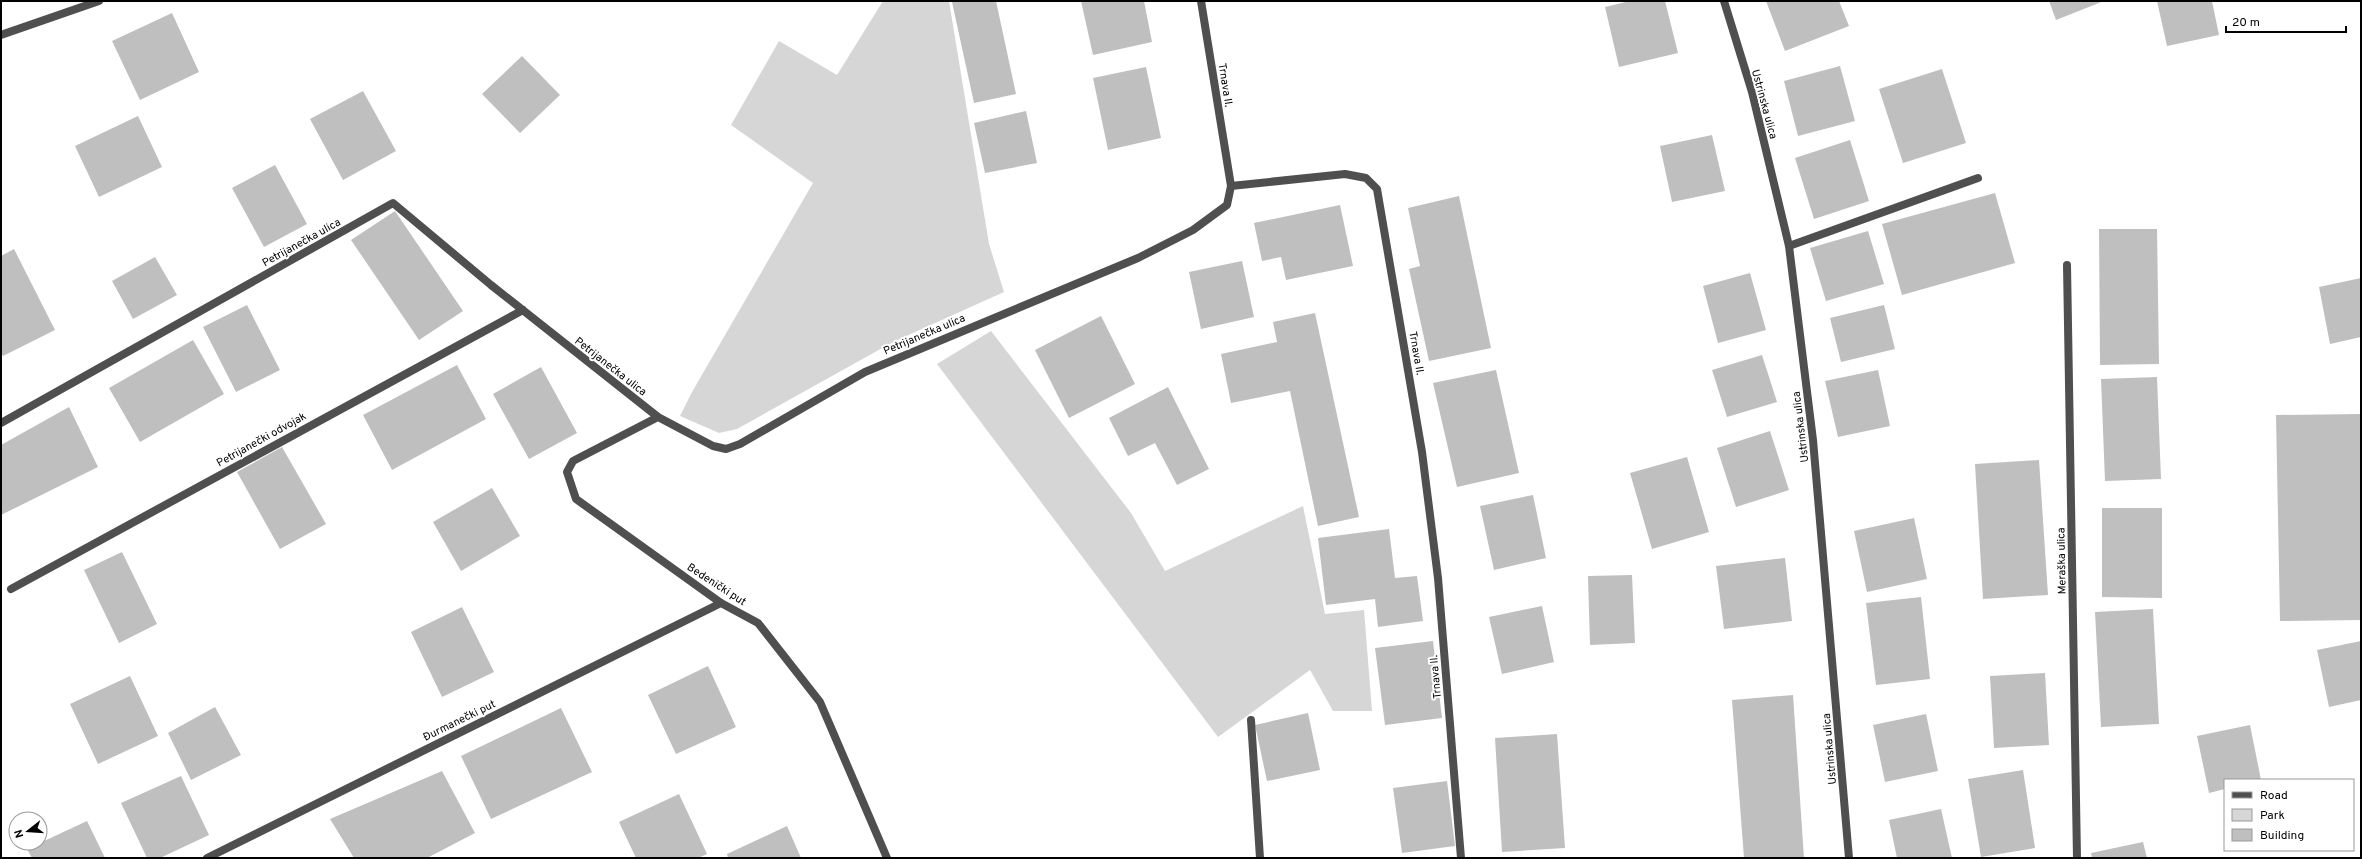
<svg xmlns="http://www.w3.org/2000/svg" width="2362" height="859" font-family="Overpass,sans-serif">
<rect width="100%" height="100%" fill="#fff"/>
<!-- green -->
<path fill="#d6d6d6" d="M883,1H949L989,244L1004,292L893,342L737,429L719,433L680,416L692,392L813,183L731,125L779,41L837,75Z
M991,331L1131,513L1165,571L1303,506L1325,614L1364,610L1372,711H1333L1310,670L1218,737L937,364Z"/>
<!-- building -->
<path fill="#bfbfbf" d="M959,1H996L1016,94L974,103L952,2Z
M1081,1H1144L1152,42L1093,55Z
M1630,1H1665L1678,53L1619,67L1605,7Z
M1766,1H1839L1849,26L1785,51Z
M2049,1H2104L2056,20Z
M2157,1H2212L2219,35L2167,46Z
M172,13L199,72L140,100L112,41Z
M522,56L560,95L520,133L482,94Z
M1840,66L1855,121L1798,136L1784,81Z
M1146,67L1161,138L1108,150L1093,78Z
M1942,69L1966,143L1903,163L1879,89Z
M363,91L396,151L343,180L310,119Z
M1026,111L1037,163L985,173L974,123Z
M138,116L162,167L99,197L75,146Z
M1712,135L1725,191L1672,202L1660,146Z
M1850,140L1869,201L1814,219L1795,158Z
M275,165L307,224L264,247L232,188Z
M1995,193L2015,263L1902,295L1882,224Z
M1459,196L1491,348L1429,361L1409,269L1420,266L1408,208Z
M1340,205L1353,266L1286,280L1281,257L1262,261L1254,223Z
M395,211L463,311L419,340L351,240Z
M2099,229H2157L2159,364L2100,365Z
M1868,231L1884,284L1826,301L1810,248Z
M14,249L55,330L3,356L1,352V256Z
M155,257L177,295L133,319L112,281Z
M1242,261L1254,317L1201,329L1189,272Z
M1750,273L1766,330L1718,343L1703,286Z
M2361,278V337L2330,344L2319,287Z
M247,305L280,370L236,392L203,327Z
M1884,305L1895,349L1841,362L1830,318Z
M1315,313L1359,517L1318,526L1290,391L1231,403L1221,354L1277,342L1273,322Z
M1101,316L1135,384L1069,418L1035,350Z
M193,340L224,394L140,442L109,388Z
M1762,355L1777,402L1727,417L1712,370Z
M457,365L486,419L392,470L363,415Z
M541,367L577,433L529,459L493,394Z
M1496,370L1519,473L1457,487L1433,383Z
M1878,370L1890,426L1838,437L1825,381Z
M2157,377L2161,479L2105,481L2101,379Z
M1168,387L1209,469L1177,485L1155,443L1128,456L1109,418Z
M69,407L98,467L1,515V445Z
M2361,414V620L2280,621L2276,415Z
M1770,431L1789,490L1736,507L1717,448Z
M282,447L326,524L280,549L237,472Z
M1687,457L1709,532L1652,549L1630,473Z
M2039,460L2048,595L1983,599L1975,464Z
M492,488L520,536L461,571L433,522Z
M1533,495L1546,558L1494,570L1480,506Z
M2102,508H2162V598L2102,597Z
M1914,518L1927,579L1867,592L1854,531Z
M1389,529L1395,578L1417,576L1423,621L1378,627L1375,599L1326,605L1318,538Z
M122,552L157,624L119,643L84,570Z
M1785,558L1792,621L1724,629L1716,566Z
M1632,575L1635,643L1590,645L1588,576Z
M1921,597L1930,679L1876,685L1866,603Z
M1542,606L1554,662L1502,674L1489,617Z
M462,607L494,672L442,697L411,632Z
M2153,609L2159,724L2101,727L2095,612Z
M1433,641L1442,718L1385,725L1375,648Z
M2361,641V700L2329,707L2317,650Z
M708,666L736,727L676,754L648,695Z
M2045,673L2049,745L1994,748L1990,676Z
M130,676L158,736L98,764L70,704Z
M1793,695L1804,858H1744L1732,700Z
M215,707L241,755L191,780L168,733Z
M561,708L592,772L491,819L461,756Z
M1308,713L1320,770L1267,781L1255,725Z
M1926,714L1938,771L1885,782L1873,725Z
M2250,725L2261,780H2225V789L2209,793L2197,736Z
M1557,734L1565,848L1502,852L1495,738Z
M2023,770L2035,848L1981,857L1968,779Z
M442,771L475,833L427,858H354L330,819Z
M181,776L209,835L160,858H147L121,803Z
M1447,781L1455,846L1402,853L1393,788Z
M679,794L707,854L698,858H636L619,822Z
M1941,809L1952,858H1897L1889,820Z
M87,821L105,858H32L27,849Z
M787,826L801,858H728L727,854Z
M2143,842L2147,858H2092L2091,853Z"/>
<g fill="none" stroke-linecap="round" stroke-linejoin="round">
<!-- service -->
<path stroke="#4f4f4f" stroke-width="8" d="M1789,246L1978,178"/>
<!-- minor -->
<path stroke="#4f4f4f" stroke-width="8" d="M1201,1L1231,186L1345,174L1366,178L1377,189L1422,452L1438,578L1461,858
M1724,1L1752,92L1789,246L1813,440L1849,858
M2067,265L2077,858
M658,417L573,461L567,472L576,499L721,603L758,623L820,702L887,858
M1,423L393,203L491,285L658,417L713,446L726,449L740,444L865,372L1138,258L1193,230L1227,205L1231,186
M11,589L523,310
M1251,720L1260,858
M207,858L721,603"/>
<!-- tertiary -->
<path stroke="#4f4f4f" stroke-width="8" d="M1,35L99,1"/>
</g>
<g text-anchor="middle" stroke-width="4" stroke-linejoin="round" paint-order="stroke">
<!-- street labels -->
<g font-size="11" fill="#000" stroke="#fff">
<text transform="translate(1226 85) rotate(81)" y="4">Trnava II.</text>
<text transform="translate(1765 104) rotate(75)" y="4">Ustrinska ulica</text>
<text transform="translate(301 242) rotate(-29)" y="4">Petrijanečka ulica</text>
<text transform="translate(924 334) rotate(-23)" y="4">Petrijanečka ulica</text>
<text transform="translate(1417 353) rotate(80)" y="4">Trnava II.</text>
<text transform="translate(611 366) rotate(38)" y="4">Petrijanečka ulica</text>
<text transform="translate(1800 427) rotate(-97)" y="4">Ustrinska ulica</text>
<text transform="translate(261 439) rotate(-29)" y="4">Petrijanečki odvojak</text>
<text transform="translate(2061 561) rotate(-91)" y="4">Meraška ulica</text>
<text transform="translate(717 584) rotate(33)" y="4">Bedenički put</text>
<text transform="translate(1435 677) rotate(-95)" y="4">Trnava II.</text>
<text transform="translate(459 720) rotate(-26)" y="4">Đurmanečki put</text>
<text transform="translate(1829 749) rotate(-95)" y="4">Ustrinska ulica</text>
</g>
</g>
<!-- border -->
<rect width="2362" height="859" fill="none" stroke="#000000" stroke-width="4"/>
<!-- legend -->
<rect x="2224" y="779" width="130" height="72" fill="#ffffff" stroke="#999999"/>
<rect x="2232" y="792" width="20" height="6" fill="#4f4f4f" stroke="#999999"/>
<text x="2260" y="799" font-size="12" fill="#000000">Road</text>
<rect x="2232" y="809" width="20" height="12" fill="#d6d6d6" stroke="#999999"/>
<text x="2260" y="819" font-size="12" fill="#000000">Park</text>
<rect x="2232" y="829" width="20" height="12" fill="#bfbfbf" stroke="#999999"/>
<text x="2260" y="839" font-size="12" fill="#000000">Building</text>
<!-- north arrow -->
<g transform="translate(28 831) rotate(253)"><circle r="19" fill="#ffffff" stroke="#999999"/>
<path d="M0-3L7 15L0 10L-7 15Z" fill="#000000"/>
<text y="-6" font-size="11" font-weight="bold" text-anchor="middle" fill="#000000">N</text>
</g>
<!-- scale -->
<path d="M2226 26v6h120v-6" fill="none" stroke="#000000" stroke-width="2"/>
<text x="2232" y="26" font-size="12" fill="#000000" stroke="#ffffff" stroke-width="3" paint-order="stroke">20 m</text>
</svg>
